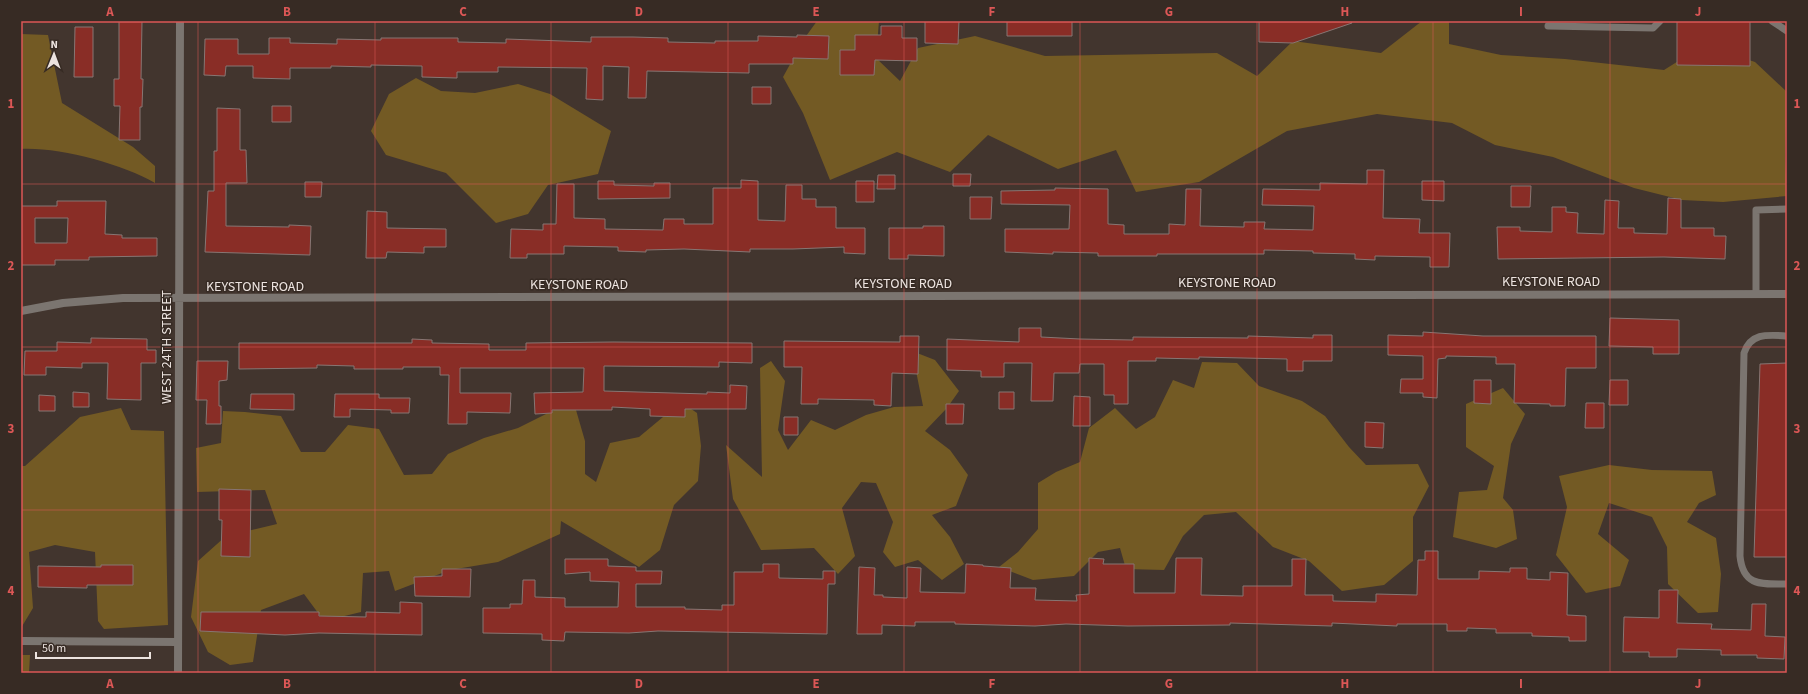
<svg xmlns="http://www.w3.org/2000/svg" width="1808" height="694" font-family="'Source Sans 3',sans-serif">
<rect width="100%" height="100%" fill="#42352e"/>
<!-- green -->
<path fill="#735a24" d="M817,21H879L876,58L900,81L918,48L975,36L1045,56L1217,53L1257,76L1293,41L1381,53L1422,21H1449V44L1501,55L1565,59L1664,70L1704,45L1755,62L1787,92L1785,156L1787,196L1723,202L1682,200L1634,188L1553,157L1495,145L1452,123L1377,114L1287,131L1199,182L1136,192L1116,150L1058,169L988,135L950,172L897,152L830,180L803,113L783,77L804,39Z
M21,34L48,35L62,103L133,147L155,166V183C122,164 59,147 21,149Z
M416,78L441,91L475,93L518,84L550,94L611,131L598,174L548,185L528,214L496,223L446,173L386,155L371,131L389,94Z
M912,351L935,360L959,391L947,408L925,431L950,450L968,475L956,506L932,515L950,537L964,564L942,580L918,560L895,567L883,552L893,522L876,483L861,482L842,508L855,556L838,574L814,548L761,550L733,499L726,445L762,477L760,368L771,361L785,381L778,430L788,450L811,420L835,430L866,415L894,407L923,406Z
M1202,362L1237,363L1259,386L1302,401L1325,416L1349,447L1366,465L1418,464L1429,486L1413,517V561L1384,585L1342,591L1309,561L1273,547L1236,512L1204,515L1183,536L1164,570L1126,569L1120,548L1098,552L1074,576L1033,580L999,567L1018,552L1038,529V483L1056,472L1080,462L1089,428L1115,408L1136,429L1155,417L1173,380L1194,388Z
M1503,388L1525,414L1511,444L1503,498L1513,510L1517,539L1496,548L1453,537L1459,492L1487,490L1494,466L1466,447V404Z
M681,402L697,413L701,446L698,481L674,505L660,550L639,567L561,521L560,534L498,562L450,570L395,591L389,571L363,573L361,612L324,621L304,594L261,610L253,662L230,665L208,652L191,617L198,561L226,536L277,524L265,490L197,492L196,448L221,443L223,411L245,412L281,416L301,452H325L348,425L379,429L404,475L432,474L448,454L484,438L518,428L560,407L576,410L585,441V474L596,482L610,443L639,437Z
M121,408L131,430L164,431L168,625L104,629L98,621L95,552L55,545L29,552L33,608L21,628V466H25L80,417Z
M1609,465L1652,470L1712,471L1716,495L1699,503L1687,522L1716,538L1721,574L1718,612L1698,613L1668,584L1667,547L1652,517L1609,503L1598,534L1629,560L1620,586L1586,593L1556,555L1567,507L1559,476Z
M21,655H30L29,673H21Z"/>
<!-- building -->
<path fill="#892d26" stroke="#877673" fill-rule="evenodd" d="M119,21H142L141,79H143L142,107H140V140H119L120,106H114V79H119Z
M925,21H959L958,44L925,43Z
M1007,21H1072V36H1007Z
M1259,21H1351L1352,23L1293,43L1259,42Z
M1677,21H1750V66L1677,65Z
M881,26H902V38H917V61L875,60L874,75H840V50H855V35H881Z
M75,27H93V77H74Z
M797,35L829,36L828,59L793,58V64H749V73L647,71L646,98H628L629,67L603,66V100L586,99L587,68L498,67V72H457V78L422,77V66L371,65V67L331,66V68H290V79L253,78V66H226L225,76L204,75L205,39H238V54H269V38H290V43L337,44V39L381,40V38H458V42L506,43V39L591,42V37H633L668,38V42L715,43V41H758V36L797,37Z
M752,87H771V104H752Z
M272,106H291V122H272Z
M217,108L240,109V150H246L247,183H226V226L289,227V225L311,226L310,255L205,252L208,191H214V151H217Z
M1367,170H1384L1383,218L1420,219L1419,233H1450L1449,267H1430V257L1375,256V260L1355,259V254L1313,253V251L1264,250V254H1157V256H1098V253L1053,252V254L1005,252V229H1069L1070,205L1001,204V191L1055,190V188L1108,189V224L1124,225V234H1169V224L1185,225L1186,189H1201L1200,226L1244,227V222H1265L1264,229L1313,230L1314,206L1262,205L1263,189L1320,190V183L1367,184Z
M953,174H971L970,186H953Z
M878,175H895V189H877Z
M741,180L758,181V220L785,221L786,185H802V199H816V207H836V228H865V254L844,253V247L793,249H750V252L684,249L646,250V252L618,251V247L564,246V254H527V258H510L511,229L543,230V224H556L557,184H574V218L605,219V229L663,230L664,219H684V224H713V188H741Z
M598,181H614V185L654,186V183H670V198L598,199Z
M856,181H874V202H856Z
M1422,181H1444V201L1422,200Z
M305,182H322L321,197H305Z
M1511,186H1531L1530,207H1511Z
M970,197H992L991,219H970Z
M1668,198L1681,199V228H1714V236H1726L1725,259L1664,257L1498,259L1497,227H1520V231L1552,232V207H1566V212L1578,213L1577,233L1604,234L1605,200L1619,201L1618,228H1634V233L1667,234Z
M57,201H106L105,234L122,235V238H157V256L89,257V260H55V265H21V206H57ZM35,218H68L67,243H35Z
M367,211L387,212V228L446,229V247H424V253L387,252L386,258H366Z
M923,226H944V256L908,255V259H889V228H923Z
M1610,318L1679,320V354H1653V347L1609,346Z
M1019,328H1041V337L1080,339L1133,340V337L1248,338V336L1313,338V335H1332V361H1303V371H1287V359L1199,357V359L1156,358V361H1128V404H1114V395H1104V364H1080L1079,373H1054L1053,401H1031L1032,363H1004V377H981V371L947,370V339L1019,342Z
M1423,332L1483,336H1596V368H1566L1565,406H1550V404L1514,403L1515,364H1496V357L1446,356V358L1438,359L1437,398L1423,397V393H1400L1401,379H1423V356L1388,355V335L1423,336Z
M900,336H919L918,374L892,373L891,406L874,405V400L818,399V404H801L802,367H784V341L900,342Z
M91,338L147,339V350H156V363H141V400L107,399L108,363H82V368L46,367V375H24L25,351H57V342L91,343Z
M412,339L432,340V343L489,344V350H526V343L613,342L752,343V363L719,362V367L604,366V391L707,394V392L730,393V385L747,386L746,409H685V417L650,416V409L612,407V410H552V413L535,414L534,393L583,392L584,368H460V393H511L510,413L467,412V424H448L449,375H440V367H403V369H354V366L317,365V368L239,369V343H412Z
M197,361H228L227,380L219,381V406H221V424H206L207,400H196Z
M1787,363V557H1754L1760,364Z
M1474,380H1491V404L1474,403Z
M1610,380H1628V405H1609Z
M73,392L89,393V407H73Z
M999,392H1014V409H999Z
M251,394H294V410L250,409Z
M335,394H379V398H410L409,413H391V410L350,409V417H334Z
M39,395L55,396V411H39Z
M1074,396L1090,397V426H1073Z
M1586,403H1604V428H1585Z
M946,404H964L963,424H946Z
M784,417H798V435H784Z
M1365,422L1384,423L1383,448L1365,447Z
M219,489L251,490L250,557L221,556L222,520H219Z
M1425,551H1438V579H1479V571L1510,572V568H1527V579L1550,580V572L1568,573L1567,615L1586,616V641H1569V637L1532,636V633H1496V629L1467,628V631H1447V624H1397V626L1332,623V626L1230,623V625L1128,626L1066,624L1035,626L955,624V622H915V626L882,625V634H857L859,567L875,568L874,595H883V597L907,598V567L921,568L920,592L965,593L966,564L983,565V566L1011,568L1010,588H1036L1035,600L1077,601L1076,595L1089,594V558L1104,559L1103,564H1134V593H1175L1176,558H1202L1201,595L1243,596V586H1292V559H1306L1305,595H1333V601L1376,602V594L1417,595L1418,560H1425Z
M565,559H608V566L636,567V571H662L661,584H636V607H685V609L722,610V605H734V572H763V564H779V578L823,579V571H835V584H828L827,634L658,631L629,633L565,632L564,641L542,640V634L483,633V608H510V604H522L523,580H535V597L565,598V607H618L619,582L590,581V572L565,574Z
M101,565H133V585H87V588L38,587V566L101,567Z
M442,569H471L470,597L415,596L414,577L442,576Z
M1659,590H1678L1677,623L1712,624L1711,629L1751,630L1752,604H1766L1765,636L1785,637L1784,659L1757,658V655H1721V650L1677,649V657H1649V652H1623L1624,617L1659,618Z
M400,602L422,603V635L319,633L285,635L200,631L201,612H319V616L366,617V612L400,613Z"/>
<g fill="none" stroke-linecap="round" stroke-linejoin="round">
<!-- lane -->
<path stroke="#7b7570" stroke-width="7" d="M1772,21L1787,31
M1548,26L1653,28L1660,21
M1756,294V210L1787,209
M1787,336C1769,335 1751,332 1744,353L1740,556C1743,587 1762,584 1787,584"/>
<!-- street -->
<path stroke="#7b7570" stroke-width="8" d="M21,311L63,303L123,298L1787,294
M21,641L178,642
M178,673L180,21"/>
</g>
<!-- grid -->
<path fill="none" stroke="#dc5756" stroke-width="1" stroke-opacity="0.55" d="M198,21V673M375,21V673M551,21V673M728,21V673M904,21V673M1080,21V673M1257,21V673M1433,21V673M1610,21V673M21,184H1787M21,347H1787M21,510H1787"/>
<g text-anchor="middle" stroke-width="3" stroke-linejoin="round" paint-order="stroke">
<!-- street labels -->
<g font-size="14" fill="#ece3df" stroke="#372b24">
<text x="1551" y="286">KEYSTONE ROAD</text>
<text x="1227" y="287">KEYSTONE ROAD</text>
<text x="903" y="288">KEYSTONE ROAD</text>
<text x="579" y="289">KEYSTONE ROAD</text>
<text x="255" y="291">KEYSTONE ROAD</text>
<text transform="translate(166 347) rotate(-90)" y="5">WEST 24TH STREET</text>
</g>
</g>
<!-- border -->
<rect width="1808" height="694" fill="none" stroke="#372b24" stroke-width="44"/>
<!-- north arrow -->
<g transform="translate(54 54) rotate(1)" stroke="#372b24" stroke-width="3" paint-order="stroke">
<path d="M0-3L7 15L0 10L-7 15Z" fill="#ece3df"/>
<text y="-6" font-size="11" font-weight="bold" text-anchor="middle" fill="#ece3df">N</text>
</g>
<!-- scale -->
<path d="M36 652v6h114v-6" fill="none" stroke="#ece3df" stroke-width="2"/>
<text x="42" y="652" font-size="12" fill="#ece3df" stroke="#372b24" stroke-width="3" paint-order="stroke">50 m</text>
<rect x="22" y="22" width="1764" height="650" fill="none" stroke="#dc5756" stroke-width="1.5"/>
<g font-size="13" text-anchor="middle" font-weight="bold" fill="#dc5756">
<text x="110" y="16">A</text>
<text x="287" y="16">B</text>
<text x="463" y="16">C</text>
<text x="639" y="16">D</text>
<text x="816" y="16">E</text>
<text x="992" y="16">F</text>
<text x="1169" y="16">G</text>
<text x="1345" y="16">H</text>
<text x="1521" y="16">I</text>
<text x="1698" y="16">J</text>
<text x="11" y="108">1</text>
<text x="1797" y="108">1</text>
<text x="11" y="270">2</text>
<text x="1797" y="270">2</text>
<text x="11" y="433">3</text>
<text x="1797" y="433">3</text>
<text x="11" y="595">4</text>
<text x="1797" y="595">4</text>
<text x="110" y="688">A</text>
<text x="287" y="688">B</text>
<text x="463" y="688">C</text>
<text x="639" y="688">D</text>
<text x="816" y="688">E</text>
<text x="992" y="688">F</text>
<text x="1169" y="688">G</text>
<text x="1345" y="688">H</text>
<text x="1521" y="688">I</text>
<text x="1698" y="688">J</text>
</g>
</svg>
